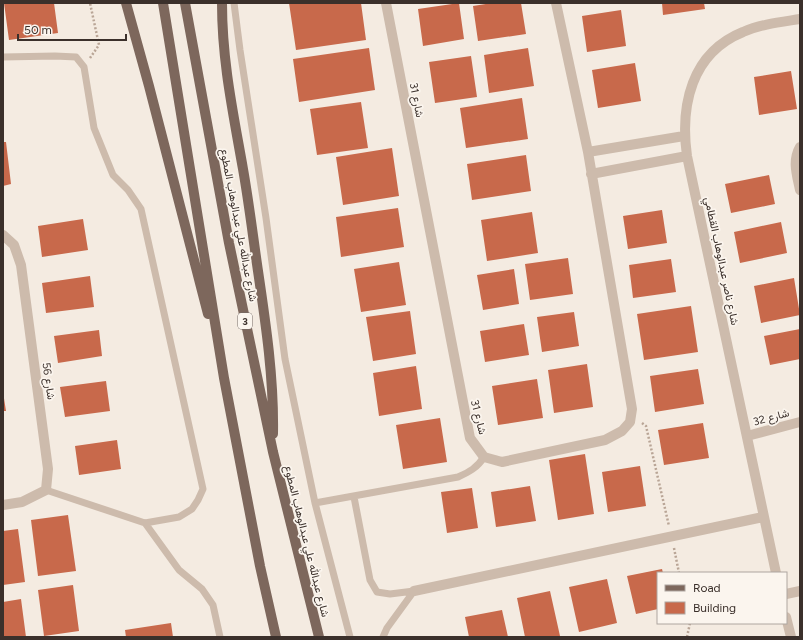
<svg xmlns="http://www.w3.org/2000/svg" width="803" height="640" font-family="Figtree,Vazirmatn,sans-serif">
<rect width="100%" height="100%" fill="#f4ebe1"/>
<!-- building -->
<path fill="#c8694b" d="M4,3H54L58,33L9,40Z
M289,3H361L366,40L296,50Z
M459,3L464,39L423,46L418,9Z
M492,3H521L526,34L478,41L473,6Z
M662,3H704L705,9L663,15Z
M621,10L626,46L587,52L582,16Z
M369,48L375,90L299,102L293,59Z
M528,48L534,86L489,93L484,55Z
M471,56L477,97L435,103L429,62Z
M635,63L641,101L598,108L592,70Z
M791,71L797,109L759,115L754,77Z
M522,98L528,139L466,148L460,108Z
M361,102L368,148L317,155L310,109Z
M3,142H6L11,184L3,186Z
M392,148L399,196L343,205L336,157Z
M526,155L531,191L472,200L467,164Z
M769,175L775,204L731,213L725,184Z
M398,208L404,247L341,257L336,217Z
M662,210L667,243L628,249L623,216Z
M532,212L538,253L487,261L481,220Z
M83,219L88,250L42,257L38,226Z
M781,222L787,253L740,263L734,232Z
M568,258L573,294L530,300L525,264Z
M671,259L676,292L633,298L629,265Z
M399,262L406,305L361,312L354,269Z
M514,269L519,304L483,310L477,275Z
M90,276L94,307L46,313L42,283Z
M794,278L800,315L761,323L754,286Z
M691,306L698,352L644,360L637,314Z
M410,311L416,354L373,361L366,317Z
M574,312L579,346L542,352L537,317Z
M524,324L529,355L485,362L480,331Z
M800,329V359L770,365L764,336Z
M99,330L102,356L58,363L54,336Z
M587,364L593,407L554,413L548,370Z
M416,366L422,409L379,416L373,373Z
M698,369L704,404L655,412L650,376Z
M537,379L543,418L498,425L492,386Z
M106,381L110,411L65,417L60,387Z
M3,392L6,411H3Z
M440,418L447,462L403,469L396,425Z
M703,423L709,458L664,465L658,430Z
M117,440L121,469L79,475L75,446Z
M585,454L594,514L558,520L549,460Z
M640,466L646,506L608,512L602,472Z
M530,486L536,521L496,527L491,492Z
M472,488L478,528L447,533L441,492Z
M68,515L76,571L38,576L31,520Z
M18,529L25,582L3,585V531Z
M662,569L663,573H658V609L636,614L627,576Z
M607,579L617,623L579,632L569,587Z
M73,585L79,631L44,636L38,590Z
M550,591L560,636L553,637H525L517,598Z
M21,599L26,637H3V602Z
M502,610L508,637H469L465,617Z
M171,623L173,637H126L125,630Z"/>
<g fill="none" stroke-linecap="round" stroke-linejoin="round">
<!-- path -->
<path stroke="#b9a596" stroke-width="2.5" stroke-dasharray="2 2" stroke-linecap="butt" d="M90,58L99,45L90,3
M642,423L646,426L669,526
M674,548L679,573
M687,637L690,623"/>
<!-- lane -->
<path stroke="#cdbbac" stroke-width="7" d="M234,3L240,50L266,218L285,359L315,503L350,637
M3,57L55,56L76,57L84,67L94,128L113,175L128,190L141,209L203,489L198,500L192,509L179,517L145,523L46,490
M354,497L370,580L377,592L390,594L414,591
M315,503L458,477C469,472 477,468 484,457
M145,523L179,570L202,589L213,605L220,637
M383,637L387,628L414,591"/>
<!-- street -->
<path stroke="#cdbbac" stroke-width="10" d="M386,3L470,438L484,457L502,462L605,440L622,431L630,422L632,409L588,152L556,3
M800,147C792,161 797,175 800,190
M588,152L684,136
M591,174L687,156
M3,235L14,245L21,265L48,469L46,490L22,502L3,505
M747,436L800,422
M776,573L687,156C680,106 691,53 743,32C761,24 781,22 800,19
M414,591L763,517
M786,594L800,591
M786,617L791,637"/>
<!-- primary -->
<path stroke="#7d675c" stroke-width="10" d="M126,3L149,86L208,314
M163,3L224,378L260,566L276,637
M185,3L229,243L273,452L319,637
M222,3C222,61 233,112 243,169C249,203 253,237 258,271C266,325 274,379 273,434"/>
</g>
<g text-anchor="middle" stroke-width="3.5" stroke-linejoin="round" paint-order="stroke">
<!-- shield labels -->
<rect fill="#fbf5ee" stroke="#756b66" stroke-width="1" x="238" y="313" width="14" height="16" rx="3"/>
<g font-size="10" font-weight="bold" fill="#3b302b">
<text x="245" y="325">3</text>
</g>
<!-- street labels -->
<g font-size="11" fill="#3b302b" stroke="#fbf5ee">
<text transform="translate(417 100) rotate(79)" y="4">شارع 31</text>
<text transform="translate(239 225) rotate(79)" y="4">شارع عبدالله علي عبدالوهاب المطوع</text>
<text transform="translate(722 261) rotate(78)" y="4">شارع ناصر عبدالوهاب القطامي</text>
<text transform="translate(49 381) rotate(82)" y="4">شارع 56</text>
<text transform="translate(479 417) rotate(76)" y="4">شارع 31</text>
<text transform="translate(771 417) rotate(-15)" y="4">شارع 32</text>
<text transform="translate(307 541) rotate(76)" y="4">شارع عبدالله علي عبدالوهاب المطوع</text>
</g>
</g>
<!-- border -->
<rect width="803" height="640" fill="none" stroke="#3b302b" stroke-width="8"/>
<!-- legend -->
<rect x="657" y="572" width="130" height="52" fill="#fbf5ee" stroke="#aea6a0"/>
<rect x="665" y="585" width="20" height="6" fill="#7d675c" stroke="#aea6a0"/>
<text x="693" y="592" font-size="12" fill="#3b302b">Road</text>
<rect x="665" y="602" width="20" height="12" fill="#c8694b" stroke="#aea6a0"/>
<text x="693" y="612" font-size="12" fill="#3b302b">Building</text>
<!-- scale -->
<path d="M18 34v6h108v-6" fill="none" stroke="#3b302b" stroke-width="2"/>
<text x="24" y="34" font-size="12" fill="#3b302b" stroke="#fbf5ee" stroke-width="3" paint-order="stroke">50 m</text>
</svg>
